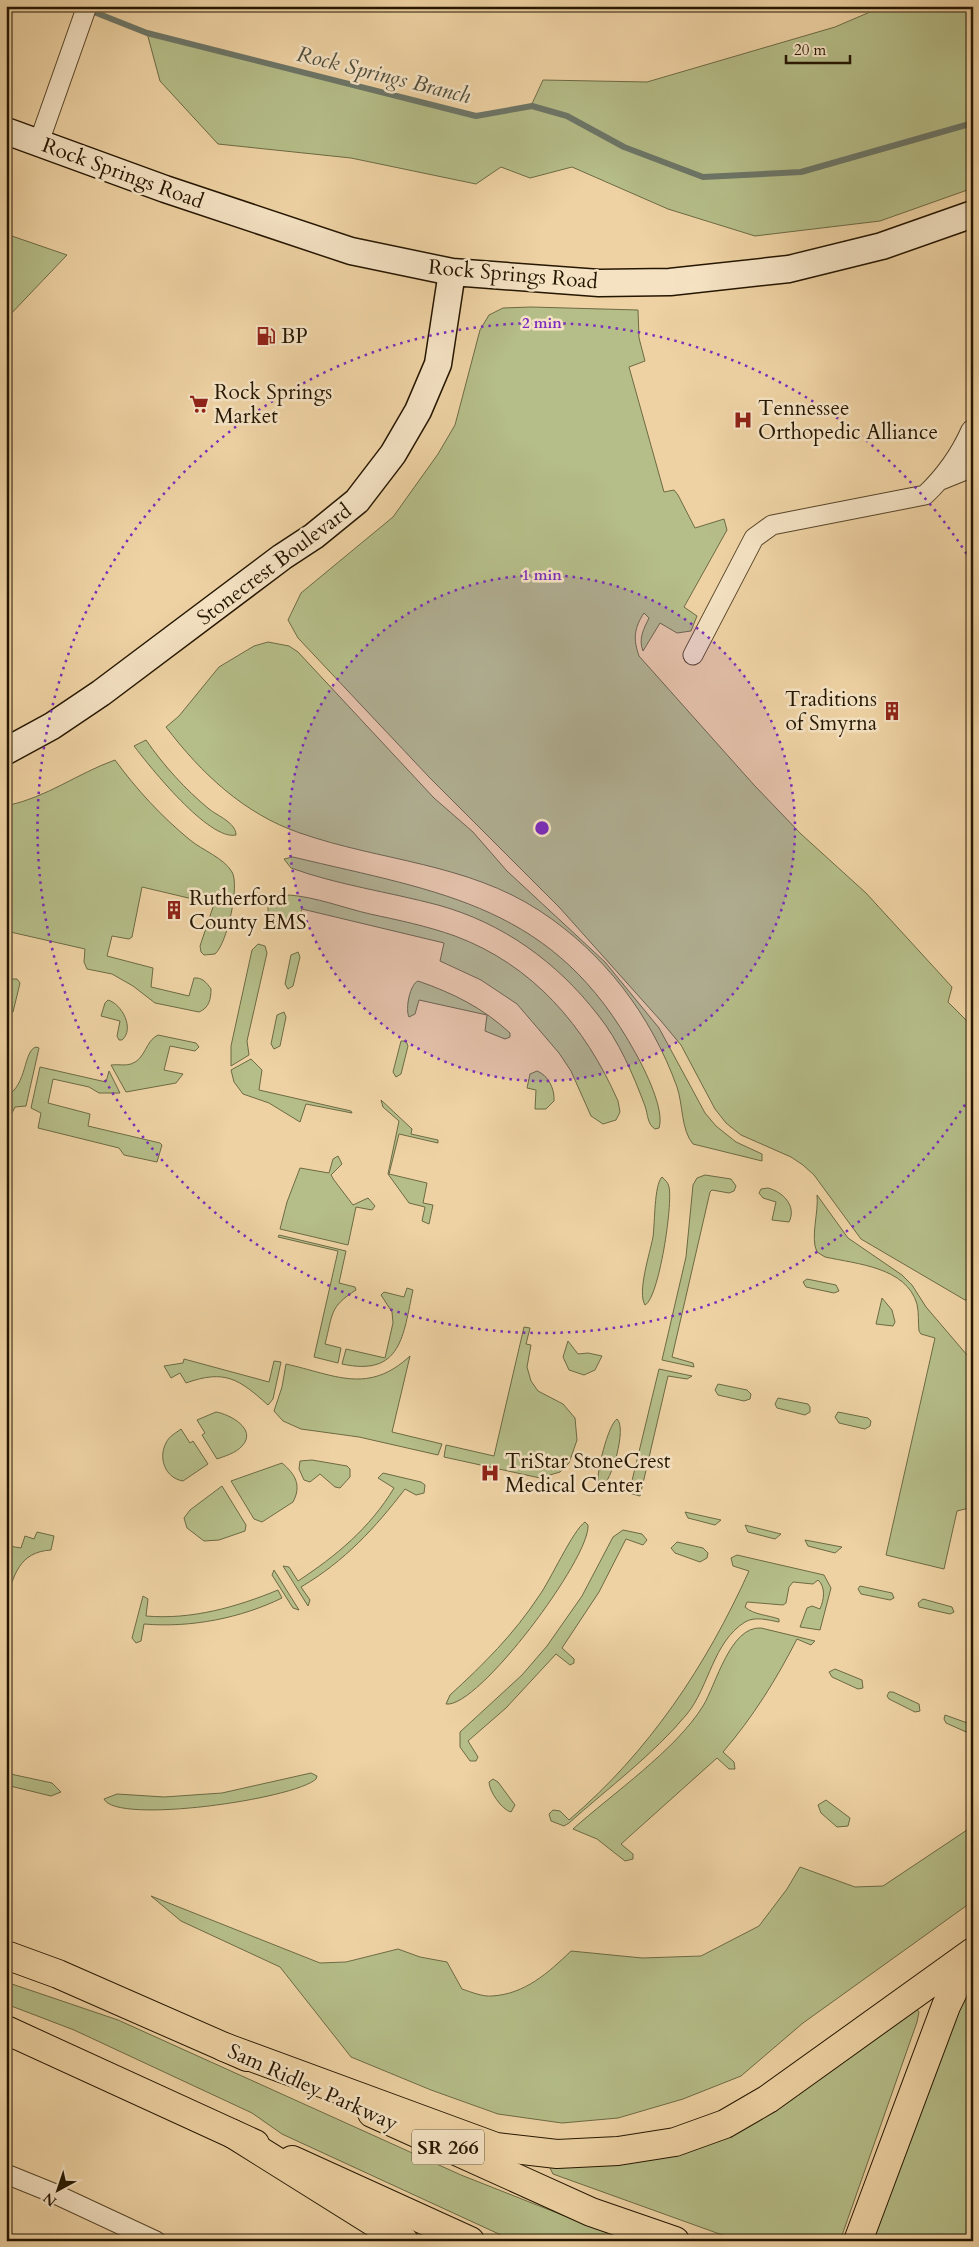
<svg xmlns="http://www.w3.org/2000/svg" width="979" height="2247" font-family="Cardo,serif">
<rect width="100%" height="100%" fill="#eed2a3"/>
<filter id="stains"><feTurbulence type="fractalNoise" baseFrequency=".004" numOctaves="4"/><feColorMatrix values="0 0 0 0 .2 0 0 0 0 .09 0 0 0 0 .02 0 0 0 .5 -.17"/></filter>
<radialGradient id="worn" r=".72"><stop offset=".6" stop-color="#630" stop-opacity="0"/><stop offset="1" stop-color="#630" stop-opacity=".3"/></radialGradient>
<!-- green -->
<path fill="#b5bd88" stroke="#6d6a44" d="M884,6H973V188L880,221L755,236L668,209L572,167L530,178L501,167L476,184L351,158L218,144L160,81L147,33L476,116L531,106L543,80L647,82L835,27Z
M6,234L67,255L6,319Z
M531,307L638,310L639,338L645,361L629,367L664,492L674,490L678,495L695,528L724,519L727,530L684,607L697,616L691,631L677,633L660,623L643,651C638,639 644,628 649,618L644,613C634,628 633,639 639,656L754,785L801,834L866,893L952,987L948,1002L973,1027V1298L965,1300L861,1239L814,1175L803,1165L791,1157L741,1135L726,1123L715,1109L681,1045L661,1021L559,907L429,777L298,638L288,620L301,593L393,517L438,454L455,425L480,330L489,315L503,308Z
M268,642L289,646L298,652L434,798L473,832L507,871L605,962L659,1028L705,1113L716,1126L736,1142L762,1154V1161L693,1144C681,1130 683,1104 677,1087C651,1015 604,953 540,911C467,863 380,861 300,833C244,814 201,773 166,727L179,716L219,667L254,646Z
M146,740C164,766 185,789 209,809C218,816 236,823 236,835C209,841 150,767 134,746Z
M115,760C137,790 161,816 190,840C202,850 224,858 232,872C240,885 227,944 215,954L204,955L201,952L200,946L214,904L142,887L132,937L129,939L112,936L107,956L153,968L151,987L189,996L194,978C202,977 207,983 211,989C211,999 209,1008 199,1012L155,1003L133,986L112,974L87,969L84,962L85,949L6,931V806C48,797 76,774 115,760Z
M293,857C443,893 555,905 636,1054C645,1070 665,1110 659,1128L655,1129C647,1124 648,1114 645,1106C633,1074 619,1041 598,1015C557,962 503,923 438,905C389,892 338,885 291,868L284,859Z
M289,895C316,897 344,908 370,914C398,920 427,926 455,936C533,965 585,1026 618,1101L620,1112L616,1120L603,1124L591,1116L571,1071L559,1053L517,1004L481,980L440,961L444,943L302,909L297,926L294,927C282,924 267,922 268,907L277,898Z
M258,944L265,946L267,953L247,1041L249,1055L231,1066V1046L252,950Z
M298,952L300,957L293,986L288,989L285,984L291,955Z
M12,979H17L20,983L13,1012L8,1015L6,1001Z
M418,981C453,993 483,1008 510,1033V1037L505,1039L485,1031L487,1015L419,1000L415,1014L409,1017C405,1009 410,984 418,981Z
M108,1000C122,1004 135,1029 122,1040H119L117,1036L120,1021L101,1016L105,1003Z
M284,1012L286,1017L280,1046L274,1049L271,1044L277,1015Z
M158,1035L196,1043L199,1047L195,1051L170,1046L164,1070L183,1074L176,1083L126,1092L111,1065C118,1064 125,1066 131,1064C146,1059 145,1041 158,1035Z
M401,1041H406L408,1046L401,1074L396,1077L393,1072Z
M36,1047L39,1048L26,1106L15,1107L8,1121L6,1120V1097C28,1084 23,1051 36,1047Z
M251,1059L262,1070L259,1090L351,1111L352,1113L306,1104L300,1122L269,1103L243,1094L234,1082L231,1070Z
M40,1067L106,1082L109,1071L120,1093H99L89,1087L53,1079L48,1103L90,1114L88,1126L160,1143L162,1145L157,1162L124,1155L119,1148L38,1128L41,1113L31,1108Z
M537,1071C548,1075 555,1089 554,1101L546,1109H535L536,1090L527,1088L530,1074Z
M381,1100L412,1129L411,1134L438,1140V1143L399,1134L389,1174L427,1183L423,1203L433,1205L429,1224L422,1221L425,1207L409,1203L388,1174L399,1121L383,1107Z
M338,1156L342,1164L331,1175L334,1180L353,1205L368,1198L375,1206L372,1210L356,1207L348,1245L280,1229L287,1202L300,1168L329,1173L333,1159Z
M705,1175L731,1179L736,1186L734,1191L729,1193L712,1190L710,1192L672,1357L693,1363L694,1367L662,1360L686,1257L693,1185L697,1178Z
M662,1177C665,1180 668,1182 669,1187C673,1204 659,1298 645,1305C637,1292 650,1253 653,1237C655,1223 654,1185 662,1177Z
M768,1188C783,1192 797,1206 789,1222L772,1220L776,1202L763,1198L759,1193L761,1189Z
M817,1195L848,1238L902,1275L912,1285L926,1307L973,1362V1507L957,1511L944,1569L886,1555L935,1338L921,1334L919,1331C918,1322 919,1313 917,1304C906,1267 857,1264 825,1257L817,1252C810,1238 819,1211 817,1195Z
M279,1235L346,1251L339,1283L355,1287L356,1290C329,1307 333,1314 325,1344L341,1348L338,1363L314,1357L338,1251L278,1237Z
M807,1279L836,1285L839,1291L834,1293L806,1287L803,1282Z
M407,1288L413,1290C403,1335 402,1377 342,1364L346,1349L385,1358L393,1323L392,1312L381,1295L384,1292L404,1297Z
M882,1298L892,1310L895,1322L893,1326L876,1324Z
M524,1327L530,1328L526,1344L531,1345L527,1367L531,1381L538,1391L563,1404L575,1418L577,1440L569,1463L560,1472L540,1478L444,1457L446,1445L494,1456Z
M568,1341L578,1354L588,1353L602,1356L595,1370L584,1375L569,1370L563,1357Z
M410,1356L392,1432L442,1444L438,1455L359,1437L301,1429L283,1421L274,1411L282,1387L286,1364C335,1375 368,1395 410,1356Z
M184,1359L269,1382L274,1361L281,1362L273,1399L268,1405C239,1379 225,1369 186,1383L180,1373L171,1378L164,1366L183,1363Z
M659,1369L692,1376L687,1379L668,1376L640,1496L629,1493Z
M718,1384L747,1390L751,1394L750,1399L744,1401L718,1395L715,1390Z
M778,1398L808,1404L810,1407V1412L805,1415L777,1408L775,1404Z
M216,1412C229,1414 258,1429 242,1446C236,1453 225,1456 217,1459L202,1435L205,1433L197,1420Z
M838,1412L868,1418L871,1421L870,1426L865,1429L839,1423L835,1417Z
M617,1419C627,1428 612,1481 601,1488L598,1485C596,1473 608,1425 617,1419Z
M181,1429L190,1443L193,1441L208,1464L183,1481C165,1478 158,1458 166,1443C169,1436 176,1433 181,1429Z
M312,1460L347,1466L350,1469V1477L340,1488L335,1487L320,1474L310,1482L304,1480L299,1469L300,1461Z
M282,1463C295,1474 302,1485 293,1502L262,1522L254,1519L231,1481Z
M383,1473L421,1482L425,1485L424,1493L416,1495L405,1489C375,1528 345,1561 301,1587L310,1600L308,1606L283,1566L289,1567L298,1581C336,1556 370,1528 394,1488L378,1478Z
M222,1486L246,1525L245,1531L219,1540L204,1541L187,1528L184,1518L190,1510Z
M685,1512L721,1520L715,1525L688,1518Z
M585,1522L588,1525C591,1557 478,1709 446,1704L450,1695C483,1665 514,1634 539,1596C550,1581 573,1530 585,1522Z
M745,1525L781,1534L775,1539L748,1532Z
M623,1530L642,1534L647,1540L643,1545L626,1539L599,1592L562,1648L574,1659V1663L570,1665L556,1654L506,1708L468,1741L478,1757L476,1761H470L460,1747V1732L522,1675L547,1646L582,1596L613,1537Z
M37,1532L54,1536L51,1550C19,1552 14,1575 6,1601V1558L9,1546L21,1548L25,1536L34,1539Z
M805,1540L842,1547L835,1553L808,1546Z
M677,1542L703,1548L708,1553L707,1558L700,1562L675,1553L671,1548Z
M737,1555L824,1575L831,1588L820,1630L800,1627L807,1608L812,1606L820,1609C824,1600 826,1587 818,1580L813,1584L793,1582L789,1587L786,1603L783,1605L747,1602L745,1607C754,1615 768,1615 779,1619V1622C768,1620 755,1616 745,1622C713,1642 709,1687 687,1714C653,1755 608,1788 569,1823L564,1826L551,1821L549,1814L553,1810L560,1811L569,1820C649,1752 706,1666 749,1571L733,1566L731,1558Z
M274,1570L299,1610L293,1608L272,1575Z
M860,1586L892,1593L894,1598L890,1600L861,1594L858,1589Z
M278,1590L282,1598C241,1618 191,1628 144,1624L141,1641L136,1643L132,1638L143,1596L148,1599L146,1616C191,1620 237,1607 278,1590Z
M923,1599L952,1607L954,1612L950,1614L919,1607L918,1603Z
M761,1628L815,1641L811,1645L797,1639C776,1680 753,1717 723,1752L734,1762L735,1769H729L717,1758L621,1844L633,1854V1859L625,1861L597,1839L573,1829C612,1794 676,1750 703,1706C716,1685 730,1626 761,1628Z
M835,1669L862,1680L863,1688L858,1689L832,1677L829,1672Z
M889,1692H893L919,1704L920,1711L915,1712L889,1699L887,1696Z
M945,1715L973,1725V1735L946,1723L944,1719Z
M6,1773L52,1783L61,1792L51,1796L6,1785Z
M311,1773L317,1776L316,1779C295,1799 116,1825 104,1799L117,1794L164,1797L222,1793Z
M493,1779L498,1782L515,1805L511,1812C502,1810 489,1791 489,1782Z
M826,1800L850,1818L848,1826L837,1827L821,1813L818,1805Z
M973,1826V1901L803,2023L741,2076L683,2099L618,2118L562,2123L498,2114L431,2090L351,2057L280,1967L181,1921L151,1896L320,1963L346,1962L398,1949L420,1957L447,1962L462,1989C471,1992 483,1997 492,1996C525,1994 548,1973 571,1951L642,1958L701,1956L759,1926L787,1889L800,1867L855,1887L883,1886Z
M973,1976V2241H868Z
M6,1982L118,2020L461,2175L628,2241H514L282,2134L252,2113L74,2030L6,2004Z
M915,2007L919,2012L917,2022L840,2241H739L553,2174L550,2168L555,2159L647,2152Z"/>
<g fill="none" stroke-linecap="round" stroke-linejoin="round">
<!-- stream -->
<path stroke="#6c7668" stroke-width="6" d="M89,10L147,33L476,116L532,106L567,116L624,147L703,177L801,172L973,123"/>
<!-- street casing -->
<g stroke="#574529" stroke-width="21">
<path id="street" d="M39,142L87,6
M941,480L973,467
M693,655L754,538L772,525L925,495C945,476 960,455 971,430
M6,2174L53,2193L156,2241"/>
</g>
<!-- secondary casing -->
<g stroke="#251600" stroke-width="29">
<path id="secondary" d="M6,131L165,189L351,251L452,272L599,283L670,282L789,269L882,246L973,214
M6,751L52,726L101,693L282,557L314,536L357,501L393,454L418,411L438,364L452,272"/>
</g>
<!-- primary casing -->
<g stroke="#251600" stroke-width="30">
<path id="primary" d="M6,1955L58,1974L247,2057
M6,2030L255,2144
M372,2113L591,2212L675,2241
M292,2160L470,2241"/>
</g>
<!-- highway casing -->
<g stroke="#251600" stroke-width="30">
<path id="highway" d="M224,2047L496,2147L557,2154L618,2151L675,2142L725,2124L768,2099L973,1952
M233,2134L404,2241
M858,2241L946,2006L970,1957"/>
</g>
<!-- street -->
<use href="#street" stroke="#f4e2c3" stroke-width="19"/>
<!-- secondary -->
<use href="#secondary" stroke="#f4e2c3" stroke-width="26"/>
<!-- primary -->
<use href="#primary" stroke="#eed2a3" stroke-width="28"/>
<!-- highway -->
<use href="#highway" stroke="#eed2a3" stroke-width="28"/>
</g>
<!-- distance rings -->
<circle cx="542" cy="828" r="253" fill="#7b2cbf" fill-opacity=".12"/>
<g fill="none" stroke="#7b2cbf" stroke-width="2.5" stroke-dasharray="2.5 5">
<circle cx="542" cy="828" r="253"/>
<path d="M973 1092A505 505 0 1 1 973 564"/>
</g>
<!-- icons -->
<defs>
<g id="fuel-bare" transform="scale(1.5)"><path d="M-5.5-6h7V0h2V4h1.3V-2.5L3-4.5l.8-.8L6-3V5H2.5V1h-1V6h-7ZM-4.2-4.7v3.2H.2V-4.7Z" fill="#8f2418" stroke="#f4e2c3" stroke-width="2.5" paint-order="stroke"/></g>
<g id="supermarket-bare" transform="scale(1.5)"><path d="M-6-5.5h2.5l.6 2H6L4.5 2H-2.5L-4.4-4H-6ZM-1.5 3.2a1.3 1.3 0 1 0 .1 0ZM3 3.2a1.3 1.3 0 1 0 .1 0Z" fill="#8f2418" stroke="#f4e2c3" stroke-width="2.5" paint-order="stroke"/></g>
<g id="hospital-bare" transform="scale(1.5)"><path d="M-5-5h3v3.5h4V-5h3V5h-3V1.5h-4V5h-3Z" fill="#8f2418" stroke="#f4e2c3" stroke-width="2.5" paint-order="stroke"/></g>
<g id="building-bare" transform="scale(1.5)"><path d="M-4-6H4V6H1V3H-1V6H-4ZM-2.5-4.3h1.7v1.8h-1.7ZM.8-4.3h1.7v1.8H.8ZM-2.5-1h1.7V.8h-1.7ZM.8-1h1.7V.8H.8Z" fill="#8f2418" stroke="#f4e2c3" stroke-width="2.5" paint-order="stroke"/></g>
</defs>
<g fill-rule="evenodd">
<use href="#fuel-bare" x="266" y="336"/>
<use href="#supermarket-bare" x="199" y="404"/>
<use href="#hospital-bare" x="743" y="420"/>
<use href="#building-bare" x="892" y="711"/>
<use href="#building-bare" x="174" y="910"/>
<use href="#hospital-bare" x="490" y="1473"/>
</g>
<g text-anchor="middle" stroke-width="5" stroke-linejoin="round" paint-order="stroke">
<!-- shield labels -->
<rect fill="#f4e2c3" stroke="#63533a" stroke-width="1" x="412" y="2129.5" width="72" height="35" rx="4"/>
<g font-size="20" font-weight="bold" fill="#251600">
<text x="448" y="2154">SR 266</text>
</g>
<!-- street labels -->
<g font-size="21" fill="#251600" stroke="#f4e2c3">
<text transform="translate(123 173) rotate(20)" y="7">Rock Springs Road</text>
<text transform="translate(513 274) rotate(5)" y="7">Rock Springs Road</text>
<text transform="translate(274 564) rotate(-37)" y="7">Stonecrest Boulevard</text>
<text transform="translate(313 2087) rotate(24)" y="7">Sam Ridley Parkway</text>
</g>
<!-- poi labels -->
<g font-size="21" fill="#251600" stroke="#f4e2c3" text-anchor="start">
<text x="281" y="343">BP</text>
<text x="214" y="399">Rock Springs<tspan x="214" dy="24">Market</tspan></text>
<text x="758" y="415">Tennessee<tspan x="758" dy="24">Orthopedic Alliance</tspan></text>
<text x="877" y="706" text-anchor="end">Traditions<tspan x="877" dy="24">of Smyrna</tspan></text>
<text x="189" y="905">Rutherford<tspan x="189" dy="24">County EMS</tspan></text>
<text x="505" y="1468">TriStar StoneCrest<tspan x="505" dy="24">Medical Center</tspan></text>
</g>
<!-- water labels -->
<g font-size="22" font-style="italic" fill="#4e4e3d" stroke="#f4e2c3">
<text transform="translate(384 74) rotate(14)" y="8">Rock Springs Branch</text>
</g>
</g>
<circle cx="542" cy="828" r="8" fill="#7b2cbf" stroke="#f4e2c3" stroke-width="2.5"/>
<g font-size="15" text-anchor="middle" font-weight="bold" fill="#7b2cbf" stroke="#f4e2c3" stroke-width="5" stroke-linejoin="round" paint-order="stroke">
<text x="542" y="328">2 min</text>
<text x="542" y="580">1 min</text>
</g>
<!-- margin -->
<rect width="979" height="2247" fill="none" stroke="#eed2a3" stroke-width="25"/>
<rect x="8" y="8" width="964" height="2232" fill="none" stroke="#251600" stroke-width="2.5"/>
<rect x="12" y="12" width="954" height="2222" fill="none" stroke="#251600"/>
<!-- north arrow -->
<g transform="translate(58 2190) rotate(220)" stroke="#f4e2c3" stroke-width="4" paint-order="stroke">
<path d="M0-4L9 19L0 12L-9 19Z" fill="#251600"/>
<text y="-8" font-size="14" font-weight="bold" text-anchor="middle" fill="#251600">N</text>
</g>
<!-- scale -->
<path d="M786 55v8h64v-8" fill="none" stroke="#251600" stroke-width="2.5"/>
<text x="794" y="55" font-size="15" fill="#251600" stroke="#f4e2c3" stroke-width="4" paint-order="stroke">20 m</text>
<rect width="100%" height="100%" filter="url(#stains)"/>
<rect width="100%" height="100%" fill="url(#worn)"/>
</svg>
